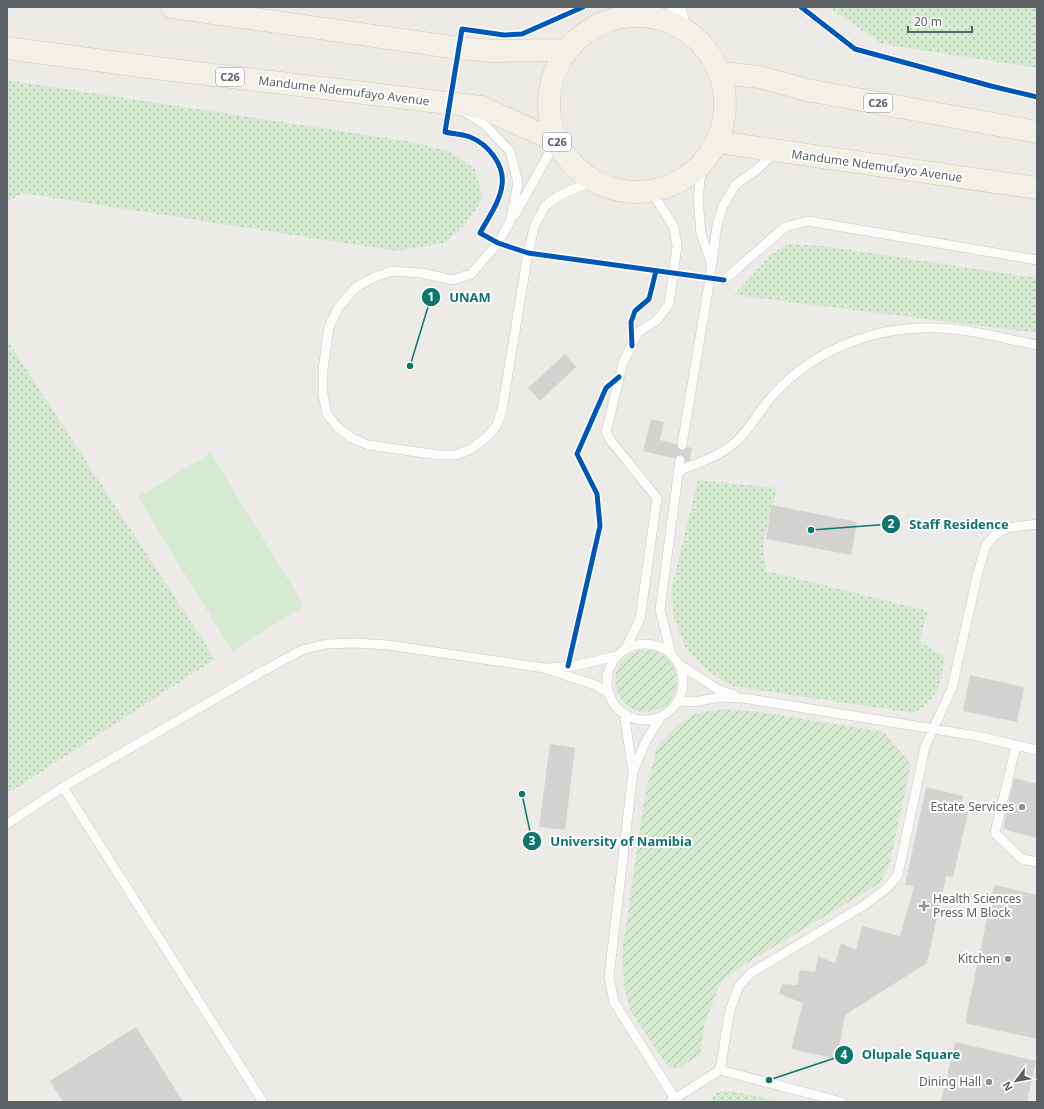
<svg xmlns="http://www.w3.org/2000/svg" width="1044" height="1109" font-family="'Noto Sans',sans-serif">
<defs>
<pattern id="grass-dots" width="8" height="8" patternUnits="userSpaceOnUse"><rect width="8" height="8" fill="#d6e9d1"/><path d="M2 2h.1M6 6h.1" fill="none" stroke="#b1c0ad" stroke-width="1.8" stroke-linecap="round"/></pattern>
<pattern id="garden-furrows" width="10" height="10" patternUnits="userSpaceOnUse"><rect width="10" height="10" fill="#d6e9d1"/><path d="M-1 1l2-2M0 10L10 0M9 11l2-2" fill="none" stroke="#b1c0ad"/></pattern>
</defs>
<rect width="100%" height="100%" fill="#ecebe7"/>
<!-- grass -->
<path fill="url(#grass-dots)" d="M828,7H1037V68L882,44Z
M7,80L406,141L449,151L475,169L483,198L466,224L445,243L397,251L22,193L7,202Z
M787,244L824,246L1037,278V333L734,295L770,256Z
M7,340L215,659L7,794Z
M698,480L777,488L763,543L766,571L928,611L919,641L945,657C940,688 941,694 914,713L732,686L708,671L685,647L673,614L672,587Z
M720,1091H731L781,1102H708Z"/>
<!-- garden -->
<path fill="url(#garden-furrows)" d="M615 681a31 31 0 1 1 62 0a31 31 0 1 1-62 0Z
M722,709L761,712L884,732L911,764L890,862L880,883L742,966L721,982L705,1022L700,1055L676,1069L665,1063L631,1012L625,991L622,954L644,800L656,751L670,732L694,714Z"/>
<!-- pitch -->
<path fill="#d6e9d1" d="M211,453L304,606L232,651L138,497Z"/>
<!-- building -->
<path fill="#d4d3d1" d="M565,354L576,367L540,401L528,388Z
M651,419L664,422L660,440L692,448L689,462L643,451Z
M772,505L857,522L851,555L766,539Z
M970,675L1024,687L1017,722L963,711Z
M550,744L575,748L565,830L539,827Z
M1014,778L1037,784V838L1003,829Z
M926,787L963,796L961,803L970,805L953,877L946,876L927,963L845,1015L837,1059L791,1049L803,1003L779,994L782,984L797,985L800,970L815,972L818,956L835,963L841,943L856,950L862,926L900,936L914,886L905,885Z
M994,885L1037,895V1039L965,1023Z
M136,1027L183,1102H63L50,1081Z
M955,1042L1036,1061L1027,1102H941Z"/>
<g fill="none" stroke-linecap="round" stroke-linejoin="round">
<!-- lane casing -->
<g stroke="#c8c8c8" stroke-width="10">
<path id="lane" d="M464,111L484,124L510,151L518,183L510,222L498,243L471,274L453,280L421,273L392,271L375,277L356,287L338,308L329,327L323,369V394L327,414L338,428L352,438L368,445L438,455H455L471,449L486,438L497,425L502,410L528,253L535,225L545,206L560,195L593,181
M702,165L698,198L701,234L711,262
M514,216L556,141
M724,280L785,227L808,221L1037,260
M682,445L710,278L717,225L723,206L736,184L755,171L775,153
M678,471C701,462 724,455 741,437C753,423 762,407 775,393C815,349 878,325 938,328C971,329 1005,339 1037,345
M607 682a38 38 0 1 1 76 0a38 38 0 1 1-76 0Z
M626,648L640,619L657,498L611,441L606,432L623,363L638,332L656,321L669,304L677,247L674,227L651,191
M671,653L660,610L680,460
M680,665L719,690L734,695
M547,668L574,666L616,656
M679,701L695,702L720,697L743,698L977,736L1037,750
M624,713L633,772L609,977L614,1002L677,1102
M1016,746L995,833L1022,859L1037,862
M633,771L646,741L660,718
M63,787L263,1102
M7,824L63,787L263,671L302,650L326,644L355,643L388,645L544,668L595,685L609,693
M671,1101L720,1070
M842,1102L720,1070L730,1010L739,986L751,973L863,906L887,888L898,875L925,747L952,688L978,572L986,545L994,536L1007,528L1037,524"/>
</g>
<!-- street casing -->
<g stroke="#c8c8c8" stroke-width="19">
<path id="street" d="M676,7L682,28
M620,17L625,7"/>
</g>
<!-- primary casing -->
<g stroke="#d5c9b4" stroke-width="23">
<path id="primary" d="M172,7L458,48L495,51L567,50
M549 104a88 88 0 1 1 176 0a88 88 0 1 1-176 0Z
M7,48L156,68L481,107L556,141
M720,73L760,77L807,90L1037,132
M718,142L1037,188"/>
</g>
<!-- lane -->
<use href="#lane" stroke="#fcfcfb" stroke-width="9"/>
<!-- street -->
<use href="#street" stroke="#fcfcfb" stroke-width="18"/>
<!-- primary -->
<use href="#primary" stroke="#f3f0e8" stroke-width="22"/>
<!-- cycleway casing -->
<g stroke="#fff" stroke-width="8">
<path id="cycleway" d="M583,7L522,34L504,35L462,29L445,132C453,134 462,134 470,137C488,144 505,165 502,185C500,202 488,218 480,233L498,243L528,253L724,280
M801,7L855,49L991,86L1037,97
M632,346L631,322L635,311L649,299L656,271
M568,666L600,526L597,494L577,454L606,388L619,377"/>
</g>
<!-- cycleway -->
<use href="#cycleway" stroke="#0057b8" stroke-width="5"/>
</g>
<!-- markers -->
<g fill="#8e9193" stroke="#fff" stroke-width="1.5">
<circle cx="1022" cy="807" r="4"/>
<path d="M922 900h4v4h4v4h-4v4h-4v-4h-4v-4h4z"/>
<circle cx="1008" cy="959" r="4"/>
<circle cx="989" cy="1082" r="4"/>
</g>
<g text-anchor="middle" stroke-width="4" stroke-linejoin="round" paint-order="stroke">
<!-- shield labels -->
<g fill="#fff" stroke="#8d9094" stroke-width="1">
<rect x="216" y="68" width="28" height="18" rx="3"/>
<rect x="864" y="94" width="28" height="18" rx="3"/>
<rect x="543" y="133" width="28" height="18" rx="3"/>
</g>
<g font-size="11" font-weight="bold" fill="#5c6166">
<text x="230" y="81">C26</text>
<text x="878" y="107">C26</text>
<text x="557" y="146">C26</text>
</g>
<!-- street labels -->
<g font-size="12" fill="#5c6166" stroke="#fff">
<text transform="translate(344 91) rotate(7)" y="4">Mandume Ndemufayo Avenue</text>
<text transform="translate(877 166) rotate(8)" y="4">Mandume Ndemufayo Avenue</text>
</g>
<!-- poi labels -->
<g font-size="12" fill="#5c6166" stroke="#fff" text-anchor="end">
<text x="1014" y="811">Estate Services</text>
<text x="933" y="903" text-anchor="start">Health Sciences<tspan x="933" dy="14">Press M Block</tspan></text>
<text x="1000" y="963">Kitchen</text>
<text x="981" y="1086">Dining Hall</text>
</g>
</g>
<!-- callouts -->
<path fill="none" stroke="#0f766e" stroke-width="1.5" d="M410 366L431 297M811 530L891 524M522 794L532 841M769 1080L844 1055"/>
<g fill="#0f766e" stroke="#fff" stroke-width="1.5">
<circle cx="410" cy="366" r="4"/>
<circle cx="811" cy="530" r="4"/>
<circle cx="522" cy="794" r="4"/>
<circle cx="769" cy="1080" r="4"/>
<circle cx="431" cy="297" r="10"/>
<circle cx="891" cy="524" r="10"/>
<circle cx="532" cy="841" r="10"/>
<circle cx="844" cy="1055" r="10"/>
</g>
<g font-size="12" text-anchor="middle" font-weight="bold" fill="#fff">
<text x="431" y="301">1</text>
<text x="891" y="528">2</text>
<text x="532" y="845">3</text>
<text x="844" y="1059">4</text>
</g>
<g font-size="13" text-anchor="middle" font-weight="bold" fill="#0f766e" stroke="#fff" stroke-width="4" stroke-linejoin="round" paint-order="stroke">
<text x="470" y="302">UNAM</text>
<text x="959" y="529">Staff Residence</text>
<text x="621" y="846">University of Namibia</text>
<text x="911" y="1059">Olupale Square</text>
</g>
<!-- border -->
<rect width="1044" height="1109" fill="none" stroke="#5c6166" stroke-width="16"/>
<!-- north arrow -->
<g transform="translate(1016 1081) rotate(238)" stroke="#ffffff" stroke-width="3" paint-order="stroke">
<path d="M0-3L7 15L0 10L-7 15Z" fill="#5c6166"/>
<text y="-6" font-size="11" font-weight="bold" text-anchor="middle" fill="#5c6166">N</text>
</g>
<!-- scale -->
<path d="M908 26v6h64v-6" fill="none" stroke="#5c6166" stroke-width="2"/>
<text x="914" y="26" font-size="12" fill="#5c6166" stroke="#ffffff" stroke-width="3" paint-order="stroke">20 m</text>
</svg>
